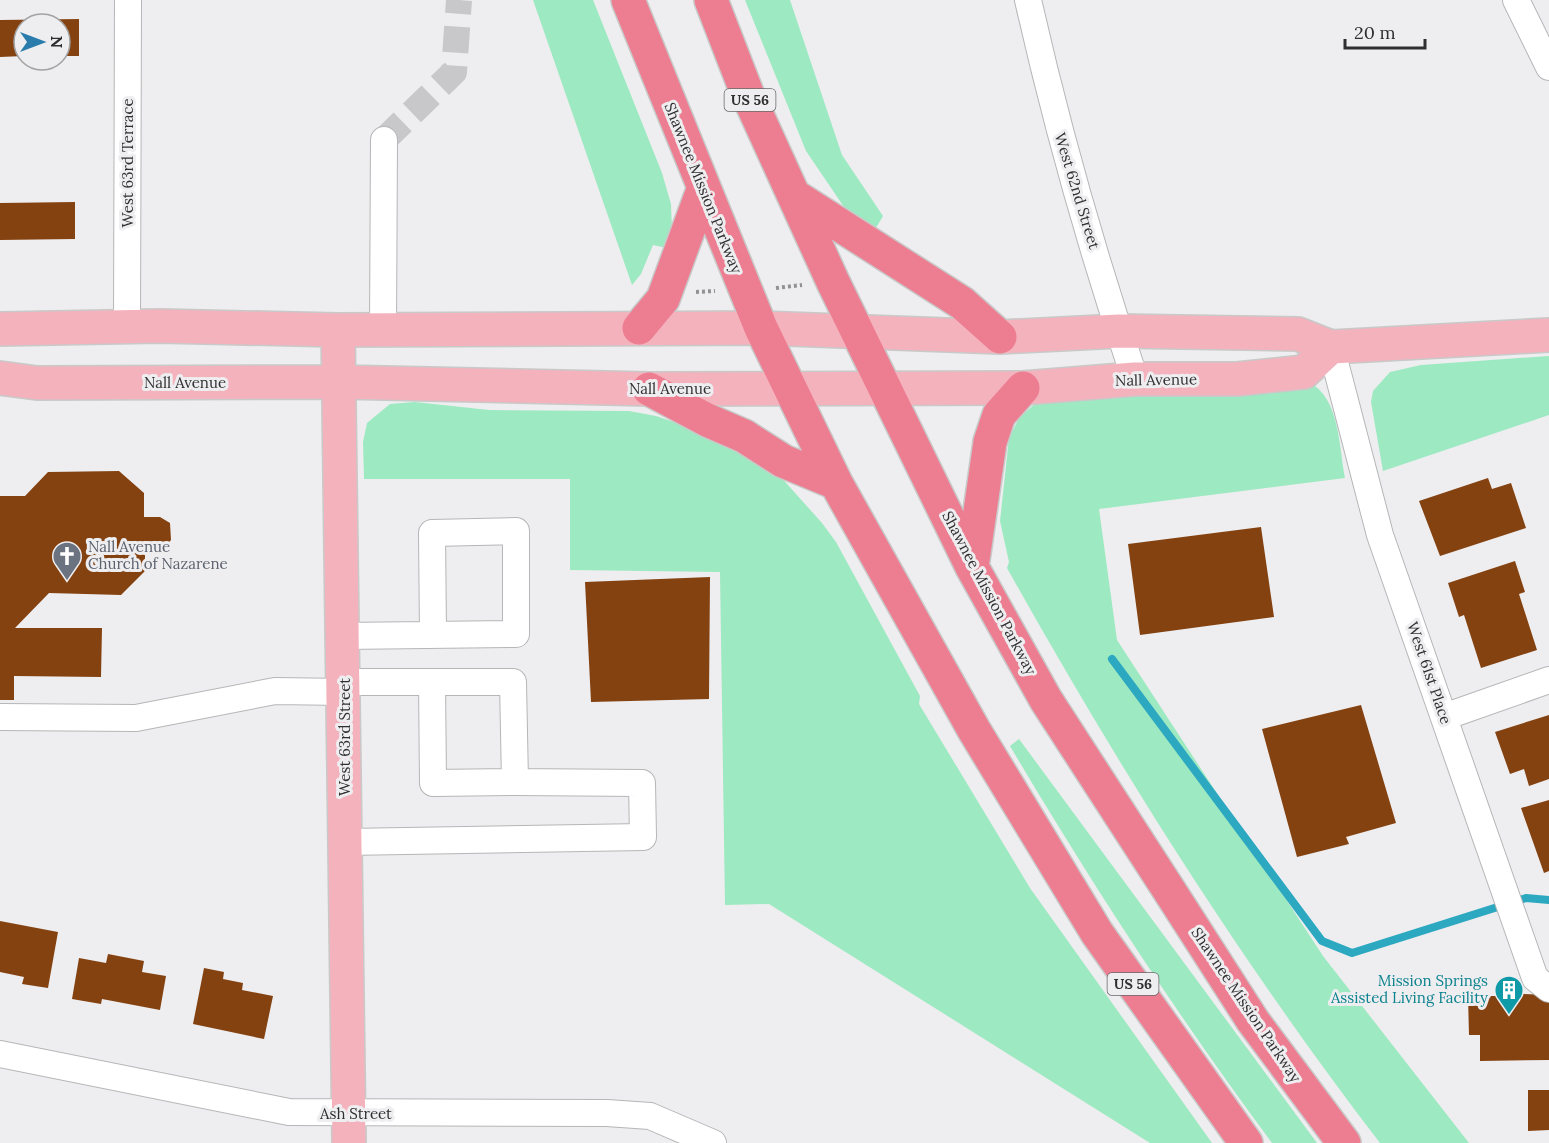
<svg xmlns="http://www.w3.org/2000/svg" width="1549" height="1143" font-family="Lora,serif">
<rect width="100%" height="100%" fill="#eeeef0"/>
<!-- green -->
<path fill="#9de9c1" d="M533,0H593L662,173L671,204L672,230L667,248L653,245L641,274L632,285Z
M745,0H790L842,155L883,216L873,233L844,207L806,151Z
M1549,356V415L1383,471L1371,402L1373,391L1390,372L1421,365Z
M1308,382C1340,396 1339,448 1345,478L1099,509L1117,640L1323,956L1469,1143H1380C1241,962 1118,767 1007,568L1009,562L1000,521L1009,438L1019,418L1038,401Z
M415,402L489,410L629,411L656,416L734,443L779,475L822,523L836,542L920,696L919,704L1030,888L1212,1143H1150L769,904L725,905L720,572L570,570V479H364L363,442L367,423L390,404Z
M1019,739L1317,1143H1272C1177,1015 1091,883 1010,746Z"/>
<g fill="none" stroke-linecap="round" stroke-linejoin="round">
<!-- stream -->
<path stroke="#2ca8c0" stroke-width="8" d="M1112,659L1322,941L1352,953L1526,898L1549,900"/>
</g>
<!-- building -->
<path fill="#854211" d="M79,19V56H60V24H24V56L0,57V20Z
M75,202V239L0,240V203Z
M119,471L144,493V517H160L170,523L171,540L163,550H145V571L121,595L49,593L15,628H102L101,677L14,676V700H0V496H25L48,472Z
M1488,478L1492,489L1511,483L1526,528L1440,556L1419,501Z
M1261,527L1274,617L1140,635L1128,544Z
M1515,561L1525,592L1519,594L1537,650L1481,668L1464,615L1459,617L1448,583Z
M710,577L709,699L591,702L585,582Z
M1361,705L1396,823L1346,837L1349,844L1297,857L1262,729Z
M1549,715V779L1529,786L1524,769L1510,774L1495,732Z
M1549,800V871L1544,873L1521,808Z
M0,921L58,932L48,988L22,984L24,977L0,972Z
M108,954L144,961L142,972L166,976L160,1010L102,999L101,1004L72,999L79,958L106,963Z
M204,968L224,972L223,979L243,983L242,990L273,996L264,1039L193,1024Z
M1504,993L1549,995V1060L1480,1061V1035H1469L1468,996H1504Z
M1528,1090H1549V1130L1528,1131Z"/>
<g fill="none" stroke-linecap="round" stroke-linejoin="round">
<!-- minor-tunnel -->
<path stroke="#c8c8ca" stroke-width="26" stroke-dasharray="26 13" stroke-linecap="butt" d="M384,140L454,72L459,0"/>
<!-- minor casing -->
<g stroke="#b5b6b7" stroke-width="28">
<path id="minor" d="M1028,0C1057,128 1093,255 1135,379
M1516,0L1549,67
M127,326L128,0
M383,330L384,140
M1331,347L1380,535L1535,978L1549,989
M343,636L516,634V531L432,533L433,634
M345,682H513L515,782L433,783L432,682
M0,717L136,718L275,691L345,692
M1444,717L1549,680
M346,842L643,837L642,783L515,782
M0,1054L289,1112L607,1113L650,1116L713,1143"/>
</g>
<!-- major casing -->
<g stroke="#c9c9c9" stroke-width="36">
<path id="major" d="M0,329L160,326L338,330L761,328L1000,337L1119,331L1298,334L1331,347L1549,335
M338,330L349,1143
M0,378L37,383L339,382L649,389L1023,388L1135,379H1237L1304,372L1331,347"/>
</g>
<!-- highway casing -->
<g stroke="#c9c9c9" stroke-width="36">
<path id="highway" d="M628,0L761,328L836,483L974,730L1097,933L1246,1143
M711,0L747,93L833,282L972,567L1046,700L1167,887L1253,1021L1344,1143
M796,197L962,303L1000,337
M639,328L663,299L703,190
M649,389L707,420L744,436L783,461L836,483
M972,567L990,442L999,415L1023,388"/>
</g>
<!-- path -->
<path stroke="#929294" stroke-width="4" stroke-dasharray="3 3" stroke-linecap="butt" d="M776,288L802,285
M696,292L715,291"/>
<!-- minor -->
<use href="#minor" stroke="#fff" stroke-width="26"/>
<!-- major -->
<use href="#major" stroke="#f4b2bd" stroke-width="33"/>
<!-- highway -->
<use href="#highway" stroke="#ed7e91" stroke-width="33"/>
</g>
<!-- icons -->
<defs>
<g id="church-pin" transform="scale(1.5)"><path d="M0 17L-7.5 6A9.5 9.5 0 1 1 7.5 6Z" fill="#6b7280" stroke="#eeeef0"/><path d="M-1.2-6h2.4v3.5h3.3v2.4h-3.3V6h-2.4V-.1h-3.3v-2.4h3.3Z" fill="#fff"/></g>
<g id="building-pin" transform="scale(1.5)"><path d="M0 17L-7.5 6A9.5 9.5 0 1 1 7.5 6Z" fill="#0f9aa8" stroke="#eeeef0"/><path d="M-4-6H4V6H1V3H-1V6H-4ZM-2.5-4.3h1.7v1.8h-1.7ZM.8-4.3h1.7v1.8H.8ZM-2.5-1h1.7V.8h-1.7ZM.8-1h1.7V.8H.8Z" fill="#fff"/></g>
</defs>
<g fill-rule="evenodd">
<use href="#church-pin" x="67" y="556"/>
<use href="#building-pin" x="1509" y="990"/>
</g>
<g text-anchor="middle" stroke-width="6" stroke-linejoin="round" paint-order="stroke">
<!-- shield labels -->
<g fill="#eeeef0" stroke="#68686a" stroke-width="1.5">
<rect x="724.5" y="89" width="51" height="22" rx="4.5"/>
<rect x="1107.5" y="973" width="51" height="22" rx="4.5"/>
</g>
<g font-size="14" font-weight="bold" fill="#2f2f30">
<text x="750" y="105">US 56</text>
<text x="1133" y="989">US 56</text>
</g>
<!-- street labels -->
<g font-size="15" fill="#2f2f30" stroke="#eeeef0">
<text transform="translate(128 163) rotate(-90)" y="5">West 63rd Terrace</text>
<text transform="translate(703 188) rotate(68)" y="5">Shawnee Mission Parkway</text>
<text transform="translate(1077 191) rotate(73)" y="5">West 62nd Street</text>
<text transform="translate(1156 380) rotate(-1)" y="5">Nall Avenue</text>
<text x="185" y="388">Nall Avenue</text>
<text x="670" y="394">Nall Avenue</text>
<text transform="translate(989 593) rotate(62)" y="5">Shawnee Mission Parkway</text>
<text transform="translate(1429 673) rotate(71)" y="5">West 61st Place</text>
<text transform="translate(345 737) rotate(-90)" y="5">West 63rd Street</text>
<text transform="translate(1246 1005) rotate(56)" y="5">Shawnee Mission Parkway</text>
<text x="356" y="1119">Ash Street</text>
</g>
<!-- worship labels -->
<g font-size="15" fill="#5b616d" stroke="#eeeef0" text-anchor="start">
<text x="88" y="552">Nall Avenue<tspan x="88" dy="17">Church of Nazarene</tspan></text>
</g>
<!-- culture labels -->
<g font-size="15" fill="#0d838f" stroke="#eeeef0" text-anchor="end">
<text x="1488" y="986">Mission Springs<tspan x="1488" dy="17">Assisted Living Facility</tspan></text>
</g>
</g>
<!-- north arrow -->
<g transform="translate(42 42) rotate(90)"><circle r="28" fill="#eeeef0" stroke="#a2a2a3" stroke-width="1.5"/>
<path d="M0-4.5L10 22L0 15L-10 22Z" fill="#297cac"/>
<text y="-9" font-size="16" font-weight="bold" text-anchor="middle" fill="#2f2f30">N</text>
</g>
<!-- scale -->
<path d="M1345 39v9h80v-9" fill="none" stroke="#2f2f30" stroke-width="3"/>
<text x="1354" y="39" font-size="18" fill="#2f2f30" stroke="#eeeef0" stroke-width="4.5" paint-order="stroke">20 m</text>
</svg>
